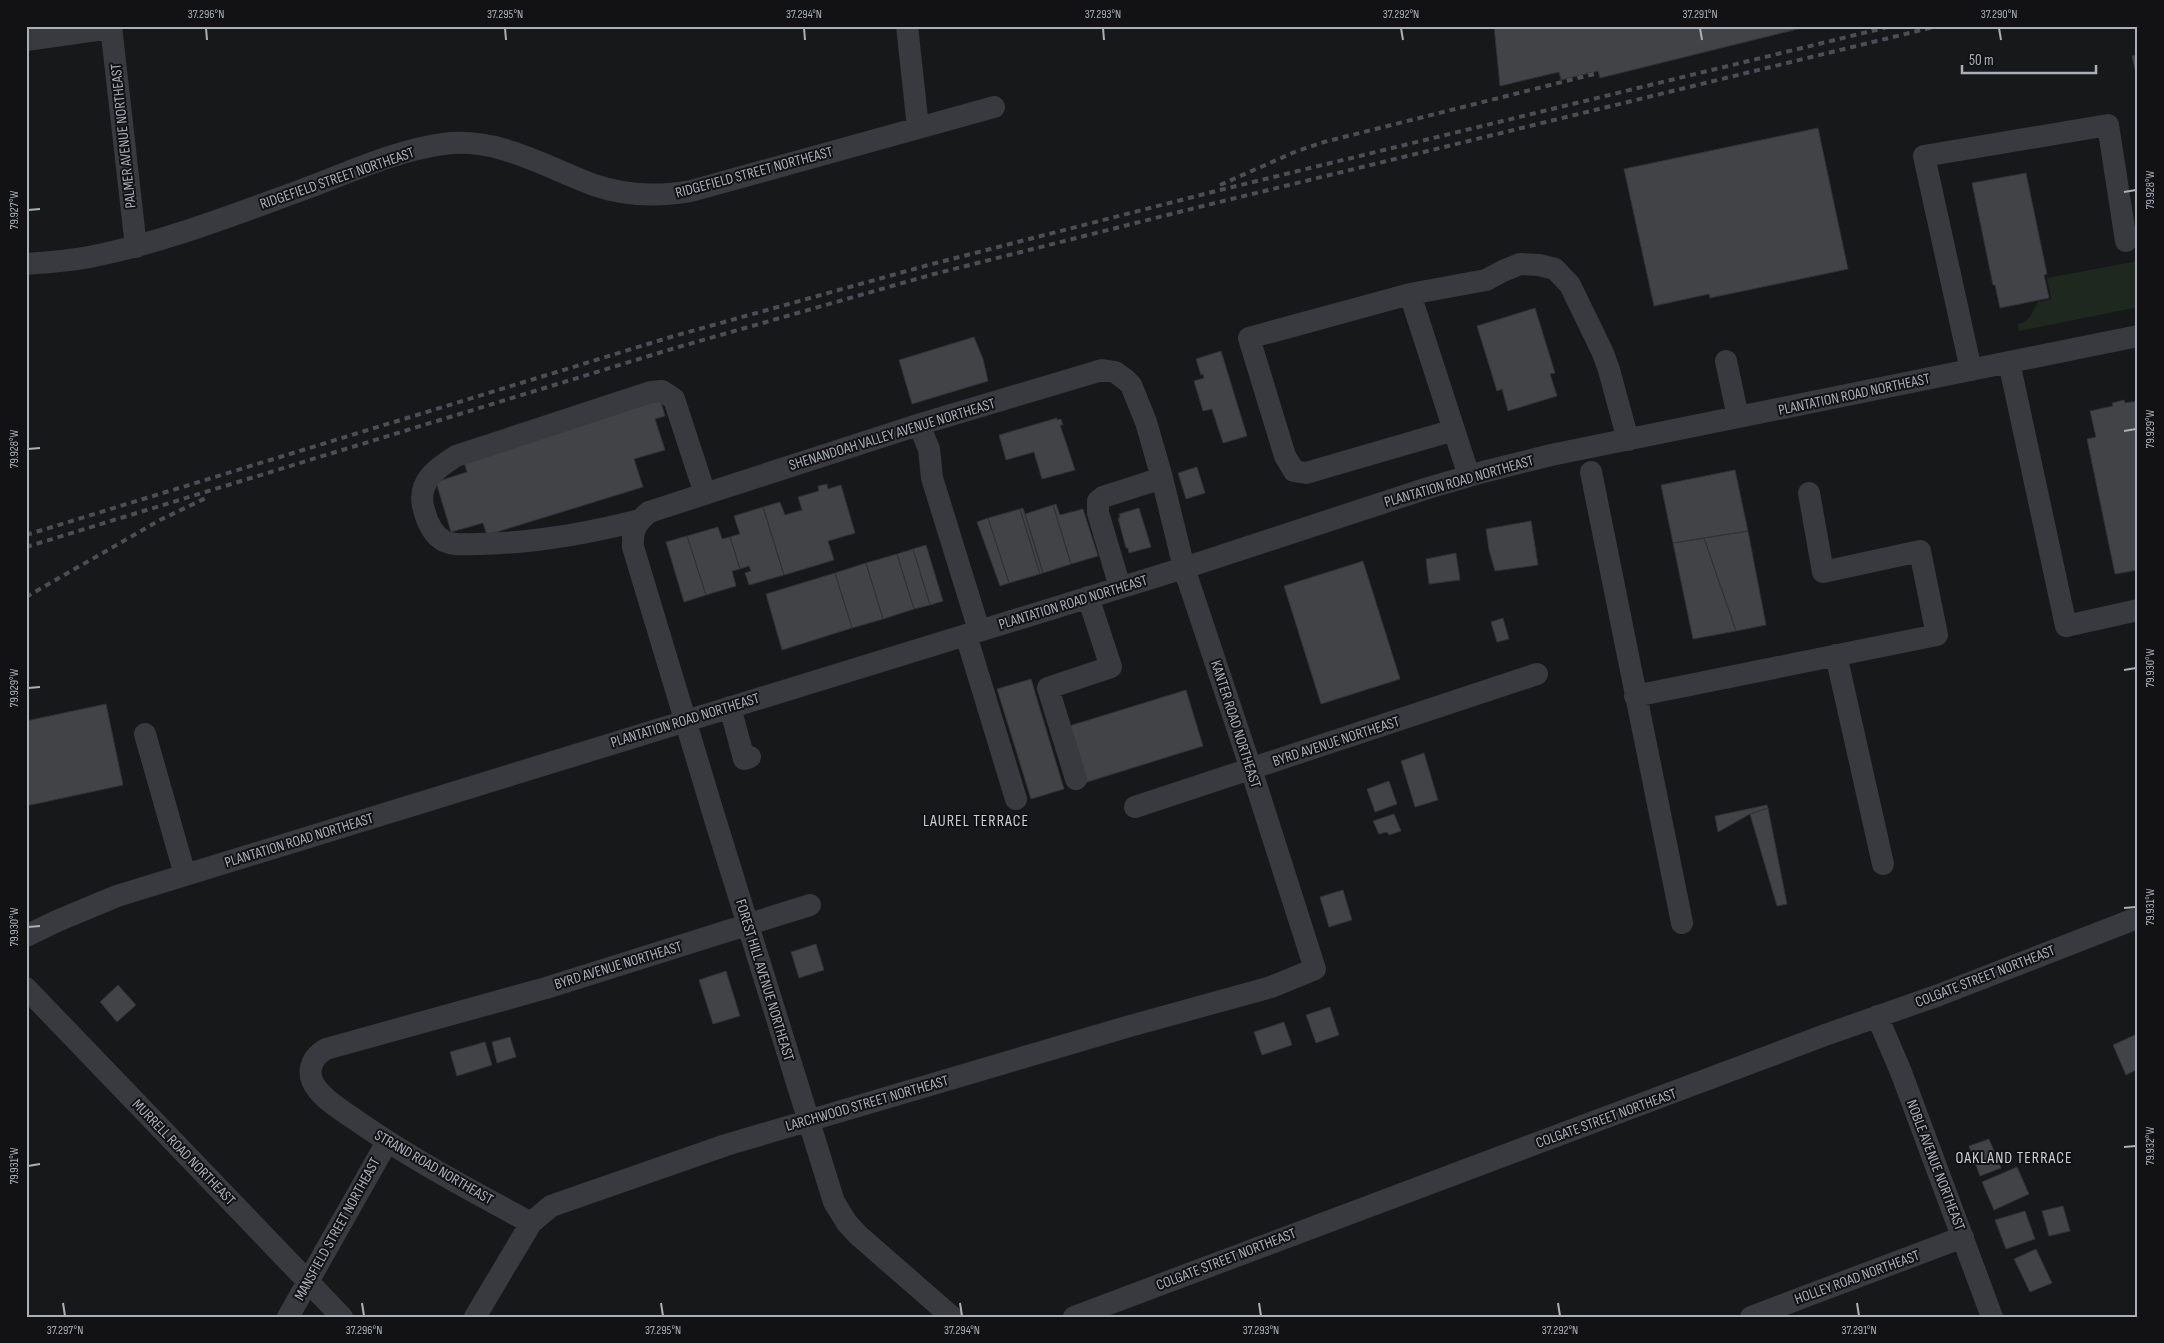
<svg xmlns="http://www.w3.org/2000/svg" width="2164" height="1343" font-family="'Sofia Sans Condensed',sans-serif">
<rect width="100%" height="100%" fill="#17181a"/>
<!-- green -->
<path fill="#1f281f" d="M2138,261V307L2019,331L2018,324C2032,321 2031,312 2038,302L2051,299L2047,278Z"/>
<!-- building -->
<path fill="#414347" stroke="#313236" d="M1494,26H1810L1600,78L1598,71L1561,80L1559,72L1500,86Z
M2138,55V82L2132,56Z
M1818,128L1848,269L1710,298L1709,294L1654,306L1624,169Z
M2026,173L2047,274L2044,275L2049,298L2000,308L1995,285H1993L1972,183Z
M1535,308L1555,373L1550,374L1557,396L1508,411L1502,389L1497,391L1477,326Z
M974,337L983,359L988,381L912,404L899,360Z
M1221,351L1247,436L1223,443L1212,409L1203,411L1194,381L1204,378L1203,374L1201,375L1196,359Z
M660,399L665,416L655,419L665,450L634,459L643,487L487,535L483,523L451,532L436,482L467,472L463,459Z
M2124,400L2125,403L2138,401V570L2115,574L2087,439L2096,437L2090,411L2113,406L2112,403Z
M1057,418V420L1061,419L1063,425H1060L1075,470L1042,479L1034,452L1006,460L999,435Z
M1197,467L1205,493L1186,499L1178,473Z
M1735,470L1748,531L1673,543L1661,485Z
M827,484L828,489L841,485L855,533L828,541L834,560L784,575L763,507L780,502L785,515L802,510L798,497L819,491L818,486Z
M1056,504L1060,515L1083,509L1098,556L1071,564L1053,505Z
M1053,505L1071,564L1043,573L1025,514Z
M763,507L784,575L749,585L745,573L751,571L749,566L740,569L730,537L740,534L734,516Z
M1023,508L1043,573L1040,574L1020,509Z
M1139,508L1151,547L1129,553L1128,548H1126L1118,518H1120L1119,514Z
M1020,509L1040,574L1009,583L988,518Z
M988,518L1009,583L1000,586L977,522Z
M1531,521L1538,565L1495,571L1489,550L1486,529Z
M718,527L722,539L730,537L740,569L732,571L736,586L706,595L687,536Z
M1748,531L1766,625L1736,631L1704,538Z
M687,536L706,595L684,602L666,542Z
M1704,538L1736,631L1693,639L1673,543Z
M926,545L943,601L930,605L913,549Z
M913,549L930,605L914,609L897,554Z
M1456,553L1460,580L1429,584L1426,559Z
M897,554L914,609L883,619L866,563Z
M1363,561L1400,679L1321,704L1284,586Z
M866,563L883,619L852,628L835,573Z
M835,573L852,628L782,650L766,594Z
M1503,618L1509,639L1497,642L1491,622Z
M1031,679L1064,789L1031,799L997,689Z
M1186,690L1203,746L1084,783L1066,727Z
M106,704L123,785L26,806V721Z
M1424,753L1438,800L1415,807L1401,761Z
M1389,781L1397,804L1375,812L1367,789Z
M1767,805L1768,808L1750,814L1718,832L1715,816Z
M1768,808L1787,904L1777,906L1750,814Z
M1394,814L1401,831L1389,835L1387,832L1379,834L1373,821Z
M1343,890L1352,920L1329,927L1320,897Z
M816,944L824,970L799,978L791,952Z
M726,971L740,1016L713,1024L699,980Z
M118,985L136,1005L117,1022L100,1002Z
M1330,1007L1339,1035L1316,1043L1306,1015Z
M1284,1022L1292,1045L1262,1055L1254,1032Z
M2137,1034L2138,1069L2126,1075L2113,1045Z
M510,1037L516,1057L497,1063L492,1042Z
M485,1042L492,1065L457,1076L450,1052Z
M1989,1139L2001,1168L1980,1176L1969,1146Z
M2017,1167L2029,1194L1994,1210L1982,1182Z
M2063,1206L2070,1231L2049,1236L2042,1211Z
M2025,1211L2035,1239L2006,1249L1995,1220Z
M2036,1249L2052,1283L2030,1292L2014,1259Z"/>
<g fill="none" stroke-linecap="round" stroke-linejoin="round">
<!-- minor -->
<path stroke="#383a3f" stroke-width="22" d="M111,26L136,247
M907,26L918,127
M26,40L111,28
M26,264C49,262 72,261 94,256C164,242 233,215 299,191C346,174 393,151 443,144C496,136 546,167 594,185C626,196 658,197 691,191L994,107
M1410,294L1486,280L1503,271L1520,264L1539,265L1555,269L1570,285L1603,353L1609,370L1628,440
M1726,361L1738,417
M2009,362L2066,626L2138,610
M1971,370L1924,156L2108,125L2126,241
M919,425L929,449L932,478L979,630
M1454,430L1410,294L1249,338L1285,456L1294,471L1306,473L1454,430L1469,476
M1591,472L1682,923
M640,520C586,534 533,543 478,544C466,544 455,546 444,541C431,534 426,519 423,506C418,481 437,468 456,456L651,392L662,391L674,399L705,494
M1120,587L1098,513V501L1103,497L1162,478
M966,635L1016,799
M1836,655L1883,864
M1635,696L1937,635L1920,551L1823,572L1809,493
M730,707L744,759L750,757
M145,734L185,875
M1076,779L1048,688L1111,667L1088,597
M1135,807L1537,674
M26,936L57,921L117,896L1184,568L1428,488L1483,472L1551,455L2138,336
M26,988L342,1317
M1877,1016L1901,1072L1992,1317
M531,1223C472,1191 415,1161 360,1123C346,1113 328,1103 318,1090C305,1075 310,1058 326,1049L546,988L810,905
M288,1317L387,1142
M475,1317L531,1223L551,1206L726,1145L1130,1026L1271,987L1315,969L1251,769L1184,568L1162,478L1146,422L1131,385L1126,380L1115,372L1102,370L924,423L649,512C636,523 632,530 633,547L715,819L834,1202L847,1223L858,1235L952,1317
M1074,1317L1825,1035L1939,995L2132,920H2138
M1751,1317L1963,1237"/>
<!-- rail -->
<path stroke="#4b4e54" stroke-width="4" stroke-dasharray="6 5" stroke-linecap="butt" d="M1220,185L1297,151L1324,142L1598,73
M26,535L674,336L932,264L1216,191L1892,26
M26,547L675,348L934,274L1195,208L1938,26
M26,597L160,520L206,498"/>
</g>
<!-- ticks -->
<path fill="none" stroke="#a9b0ba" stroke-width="2" d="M206,28L207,40M505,28L506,40M804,28L805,40M1103,28L1104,40M1401,28L1403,40M1700,28L1702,40M1999,28L2001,40M2124,192L2136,190M28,210L40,209M2124,431L2136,429M28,449L40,448M2124,670L2136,668M28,688L40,687M2124,908L2136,907M28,927L40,926M2124,1147L2136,1146M28,1166L40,1164M63,1303L65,1316M362,1303L364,1316M661,1303L663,1316M960,1303L962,1316M1259,1303L1261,1316M1558,1303L1560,1316M1857,1303L1859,1316"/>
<g text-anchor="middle" stroke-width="4" stroke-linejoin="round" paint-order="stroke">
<!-- street labels -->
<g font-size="15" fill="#a9b0ba" stroke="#121215">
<text transform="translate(123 136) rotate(-96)" y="5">PALMER AVENUE NORTHEAST</text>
<text transform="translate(754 172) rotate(-15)" y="5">RIDGEFIELD STREET NORTHEAST</text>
<text transform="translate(337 178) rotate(-19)" y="5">RIDGEFIELD STREET NORTHEAST</text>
<text transform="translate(1854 394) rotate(-12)" y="5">PLANTATION ROAD NORTHEAST</text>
<text transform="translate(892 434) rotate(-17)" y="5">SHENANDOAH VALLEY AVENUE NORTHEAST</text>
<text transform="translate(1459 481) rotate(-16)" y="5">PLANTATION ROAD NORTHEAST</text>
<text transform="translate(1073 602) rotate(-17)" y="5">PLANTATION ROAD NORTHEAST</text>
<text transform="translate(685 720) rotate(-17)" y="5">PLANTATION ROAD NORTHEAST</text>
<text transform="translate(1236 724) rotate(72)" y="5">KANTER ROAD NORTHEAST</text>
<text transform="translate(1336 741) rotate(-18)" y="5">BYRD AVENUE NORTHEAST</text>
<text transform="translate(299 840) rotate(-17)" y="5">PLANTATION ROAD NORTHEAST</text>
<text transform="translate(618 965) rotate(-17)" y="5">BYRD AVENUE NORTHEAST</text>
<text transform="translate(1985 976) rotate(-21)" y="5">COLGATE STREET NORTHEAST</text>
<text transform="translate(765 980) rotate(73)" y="5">FOREST HILL AVENUE NORTHEAST</text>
<text transform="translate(867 1103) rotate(-16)" y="5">LARCHWOOD STREET NORTHEAST</text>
<text transform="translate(1606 1118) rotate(-20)" y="5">COLGATE STREET NORTHEAST</text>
<text transform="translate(184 1152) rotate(46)" y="5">MURRELL ROAD NORTHEAST</text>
<text transform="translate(1936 1165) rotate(69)" y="5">NOBLE AVENUE NORTHEAST</text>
<text transform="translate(434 1167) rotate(30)" y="5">STRAND ROAD NORTHEAST</text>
<text transform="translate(337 1229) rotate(-61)" y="5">MANSFIELD STREET NORTHEAST</text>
<text transform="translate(1226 1259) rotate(-21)" y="5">COLGATE STREET NORTHEAST</text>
<text transform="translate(1857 1277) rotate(-20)" y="5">HOLLEY ROAD NORTHEAST</text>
</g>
<!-- neighbourhood labels -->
<g font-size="16" letter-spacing="1" fill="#caced6" stroke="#121215">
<text x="976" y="826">LAUREL TERRACE</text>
<text x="2014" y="1163">OAKLAND TERRACE</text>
</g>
</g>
<!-- border -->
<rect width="2164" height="1343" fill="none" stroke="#121215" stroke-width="55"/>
<!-- scale -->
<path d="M1962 65v8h134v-8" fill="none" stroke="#a9b0ba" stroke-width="2.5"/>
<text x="1969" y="65" font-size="15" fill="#a9b0ba" stroke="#121215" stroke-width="4" paint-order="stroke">50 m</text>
<rect x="28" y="28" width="2108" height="1288" fill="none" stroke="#a9b0ba" stroke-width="2"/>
<g font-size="12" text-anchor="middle" fill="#a9b0ba">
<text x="206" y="18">37.296°N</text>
<text x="505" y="18">37.295°N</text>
<text x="804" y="18">37.294°N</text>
<text x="1103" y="18">37.293°N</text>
<text x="1401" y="18">37.292°N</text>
<text x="1700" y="18">37.291°N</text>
<text x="1999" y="18">37.290°N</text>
<text transform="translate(2150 190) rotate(-90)" y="4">79.928°W</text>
<text transform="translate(14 210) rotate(-90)" y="4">79.927°W</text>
<text transform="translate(2150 429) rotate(-90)" y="4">79.929°W</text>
<text transform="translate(14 449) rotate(-90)" y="4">79.928°W</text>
<text transform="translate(2150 668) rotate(-90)" y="4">79.930°W</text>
<text transform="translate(14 688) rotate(-90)" y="4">79.929°W</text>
<text transform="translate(2150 907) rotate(-90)" y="4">79.931°W</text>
<text transform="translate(14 927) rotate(-90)" y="4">79.930°W</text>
<text transform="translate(2150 1146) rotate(-90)" y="4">79.932°W</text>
<text transform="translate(14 1166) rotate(-90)" y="4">79.931°W</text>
<text x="65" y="1334">37.297°N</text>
<text x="364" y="1334">37.296°N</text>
<text x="663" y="1334">37.295°N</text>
<text x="962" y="1334">37.294°N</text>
<text x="1261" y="1334">37.293°N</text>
<text x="1560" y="1334">37.292°N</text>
<text x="1859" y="1334">37.291°N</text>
</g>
</svg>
